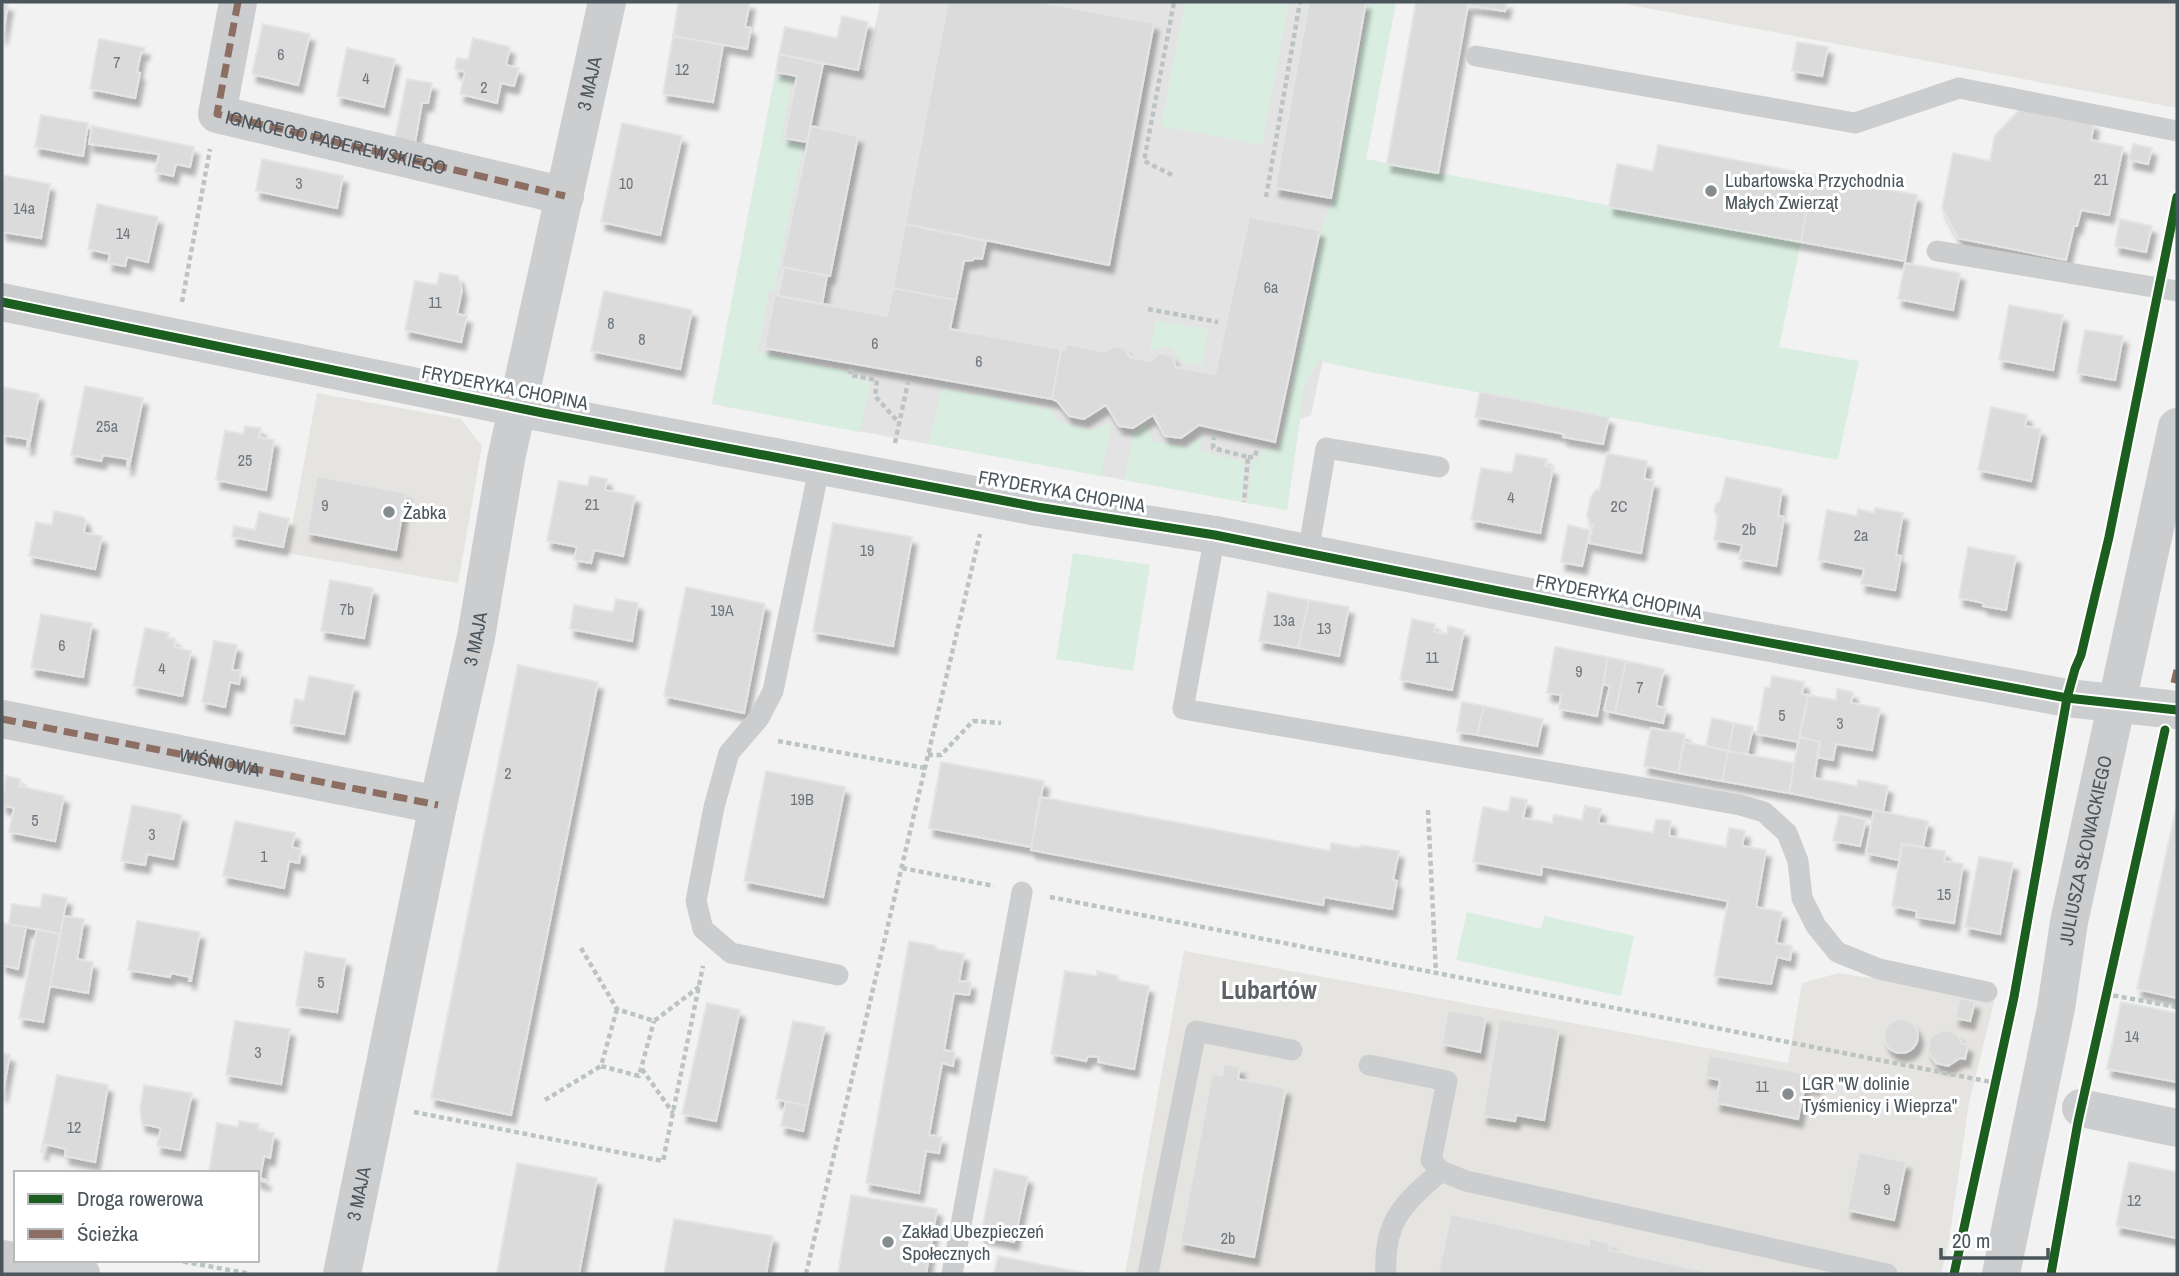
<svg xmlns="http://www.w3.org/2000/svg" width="2179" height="1276" font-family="'Archivo Narrow',sans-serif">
<defs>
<filter id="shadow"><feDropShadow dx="4.5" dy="8" stdDeviation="2" flood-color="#0004"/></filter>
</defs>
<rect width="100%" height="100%" fill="#f2f2f2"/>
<!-- commercial -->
<path fill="#e5e4e1" d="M1614,2H2177V108Z
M317,393L461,419L482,446L458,583L287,553Z
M1184,951L1788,1063L1802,983L1839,973L1995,998L1969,1103L1949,1240L1941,1274H1125Z"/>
<!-- education -->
<path fill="#e4e3e3" d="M880,2H1396L1366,159L1311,415L1300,419L1287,510L712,404L779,54L866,71Z"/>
<!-- green -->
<path fill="#d9eee0" d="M1185,2H1289L1262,145L1161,126Z
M1369,2H1396L1366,159L1801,242L1779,347L1859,361L1838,460L1370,372L1323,362V356L1305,382L1287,510L1247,503L1252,461H1258L1262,448L1275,450L1276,447L1280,445L1324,221L1333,200Z
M775,76L792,79L781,141L803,146L774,290H769L758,352L847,371V376L871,383L860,432L712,404Z
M1155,321L1208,329L1202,365L1181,362L1172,348L1162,346L1150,353Z
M941,388L1052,409L1058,422L1093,430L1112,422L1101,476L929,444Z
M1145,425L1153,441L1185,447L1202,435L1200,451L1244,461L1242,502L1124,480L1134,432Z
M1073,553L1150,565L1133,671L1056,659Z
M1467,912L1541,929L1544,916L1634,936L1621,996L1456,960Z"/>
<!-- building -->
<path fill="#dbdbdc" stroke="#e3e4e4" stroke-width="2" filter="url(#shadow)" d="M677,2H750L745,27L751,28L747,49L673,36L678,4Z
M948,2H1040L1154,23L1109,265L905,224Z
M1309,2H1366L1331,198L1275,188Z
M1416,2H1507L1505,11L1468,5L1438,173L1387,164Z
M2,3L8,4L2,37Z
M842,16L868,22L858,70L779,54L785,27L837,38Z
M263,24L310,34L298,85L252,74Z
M673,36L723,45L713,102L663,94Z
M473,38L510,47L506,65L519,68L514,86L501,83L497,103L460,94L465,72L455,69L457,58L468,60Z
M99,39L145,48L144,52H141L137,72L140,73L135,98L90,89Z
M1797,42L1828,47L1822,76L1792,71Z
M347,48L395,59L384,107L337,96Z
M779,54L823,64L807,142L784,138L797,76L776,72Z
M407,79L432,83L428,103H422L415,142L395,139Z
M2022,107L2094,123L2091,140L2123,147L2109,215L2081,210L2077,226H2074L2066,260L1958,238L1942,208L1953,153L1990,161L1995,135Z
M41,115L88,123L83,156L35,147Z
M622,123L682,136L660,235L601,222Z
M92,126L194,147L190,167L176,164L173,176L155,172L159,154L89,144Z
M811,126L858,136L830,276L781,267Z
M2133,144L2152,148L2148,164L2129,160Z
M1658,145L1813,175L1801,242L1609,207L1617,164L1653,171Z
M262,159L343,176L337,208L256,191Z
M2,175L50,184L41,238L2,232Z
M1813,175L1917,195L1905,261L1801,242Z
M97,204L158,217L148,262L127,257L125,266L108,263L110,254L88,249Z
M1249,217L1320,230L1275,442L1199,425L1181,438L1165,436L1153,415L1133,428L1119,426L1106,405L1084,419L1069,416L1057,401L1052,399L1061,349L1065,350L1066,344L1105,352L1115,346L1124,347L1130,357L1150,361L1160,353L1172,356L1176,367L1215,374Z
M2120,219L2152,226L2146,252L2115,246Z
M905,224L986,241L982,259L974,258L973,260L964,261L956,300L893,288Z
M1905,263L1960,273L1953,310L1898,299Z
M784,267L827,276L822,304L778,296Z
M440,273L458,276L462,290L457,314L467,316L461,342L405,330L415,281L437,285Z
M893,288L956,300L950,329L1061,349L1052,399L764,348L775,295L887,316Z
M604,291L692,310L680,369L591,351Z
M2009,305L2063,315L2053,370L1999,360Z
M2085,330L2123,336L2115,380L2077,373Z
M85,386L143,398L129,467H127L128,459L103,455L101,461L71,455Z
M2,387L39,394L29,447H27L28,439L2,435V436Z
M1480,392L1609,417L1603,444L1563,437L1564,434L1475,417Z
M1991,407L2027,415L2025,426L2041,429L2031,481L1978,470Z
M245,426L261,428L259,437L274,440L266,490L216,480L225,431L243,434Z
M1607,453L1647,461L1644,479L1654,481L1641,553L1589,543L1593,524H1590L1587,515L1591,497L1596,490L1599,491Z
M1516,454L1547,459L1545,466L1553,468L1540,533L1471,520L1481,468L1512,473Z
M317,476L406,493L396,550L307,533Z
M590,476L607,479L605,490L635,496L623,556L594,550L591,563L574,560L577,547L547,541L559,481L588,486Z
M1726,477L1782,489L1778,516L1784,517L1776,566L1739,559L1742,545L1714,540L1718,516L1714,511L1716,504L1720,501Z
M1875,508L1903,513L1896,555L1901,556L1895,590L1861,584L1864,569L1818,560L1827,510L1857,516L1858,509L1874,513Z
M54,511L83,517L86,521L84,533L102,536L95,569L29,556L36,522L52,525Z
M259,512L289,519L283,547L232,537L234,526L255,530Z
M833,523L912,537L893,646L813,632Z
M1568,525L1590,530L1582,566L1561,562Z
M1968,547L2016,556L2006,610L1983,606L1984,603L1959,598Z
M330,580L373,588L364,638L321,631Z
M686,587L765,604L744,713L664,696Z
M1268,592L1309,600L1298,648L1259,641Z
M616,599L638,603L632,641L570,629L574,605L613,612Z
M1309,600L1349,607L1339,656L1298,648Z
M41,614L92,623L83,677L31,668Z
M1412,619L1435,624L1434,632L1447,634L1448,626L1464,630L1452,690L1400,680Z
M145,628L169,633L167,638L175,639L174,647L191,651L182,696L133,686Z
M214,641L237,645L232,670L241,671L239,684L230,682L225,707L202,702Z
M1555,647L1608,657L1597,716L1559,709L1561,695L1547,693Z
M1608,657L1626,661L1615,713L1604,710L1610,686L1603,684Z
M1626,661L1664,669L1656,706L1666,708L1663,723L1615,713Z
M518,665L598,682L511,1115L431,1098Z
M309,676L354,685L344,734L290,724L295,699L304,701Z
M1772,676L1804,682L1802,694L1808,695L1799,742L1757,734L1765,687L1770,688Z
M1837,689L1853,692L1851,703L1880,708L1872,750L1836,744L1833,760L1817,757L1820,742L1799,737L1808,695L1836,700Z
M1462,702L1484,706L1477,735L1457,732Z
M1484,706L1543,719L1537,746L1477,735Z
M1712,718L1734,723L1728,751L1706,746Z
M1734,723L1753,727L1747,754L1728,751Z
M1651,728L1685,734L1678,773L1644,766Z
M1799,737L1820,742L1814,778L1857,786L1858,780L1888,786L1883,812L1789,793Z
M1684,742L1728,751L1722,781L1678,773Z
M1728,751L1794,763L1789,793L1722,781Z
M941,762L1044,781L1031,847L929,828Z
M766,771L845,787L823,897L744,881Z
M6,776L20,779L19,786L64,796L55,841L9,832L14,808L2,805Z
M1040,797L1330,851L1331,843L1360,848L1361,845L1399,851L1393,880L1397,881L1392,909L1324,897L1323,905L1031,850Z
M1511,797L1527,800L1523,818L1552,823L1554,815L1582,820L1585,806L1601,809L1598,823L1653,833L1656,819L1671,821L1669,836L1726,847L1729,828L1745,831L1742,846L1766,850L1756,907L1782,912L1776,943L1792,946L1790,960L1777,957L1771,984L1714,976L1728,901L1542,866L1541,875L1473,862L1483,807L1508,812Z
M2177,804V998L2137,989Z
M132,805L182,815L173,859L147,854L145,865L121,861Z
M1874,810L1928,821L1923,847L1902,844L1899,860L1866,853Z
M1839,814L1866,820L1860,846L1833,841Z
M235,821L295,833L292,847L301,850L299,863L289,861L284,888L223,876Z
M1902,844L1945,851L1944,861L1963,864L1954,923L1916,917L1917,911L1892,906Z
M1979,857L2013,863L2000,934L1965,927Z
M43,894L67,898L60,934L9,924L12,904L40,908Z
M64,916L84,919L77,959L93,962L88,993L50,986Z
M137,921L200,932L191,981H189L190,977L171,973L170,977L128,970Z
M2,923L26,927L18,969L2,965Z
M37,929L60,934L43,1022L19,1018Z
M909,941L936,946L935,949L964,954L959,981L971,982L969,995L954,993L944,1050L955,1052L953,1066L942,1063L929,1135L942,1137L939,1153L926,1151L919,1193L866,1183Z
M305,952L346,959L337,1012L296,1006Z
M1065,971L1097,976V971L1118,976L1117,980L1149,986L1134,1069L1098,1062L1099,1057L1088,1056L1086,1061L1051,1054Z
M1960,998L1975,1002L1970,1021L1955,1018Z
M2121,1002L2177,1013V1082L2107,1069Z
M707,1003L740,1010L716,1121L682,1114Z
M1448,1010L1486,1017L1480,1052L1442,1044Z
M1884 1036a17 17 0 1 1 34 0a17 17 0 1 1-34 0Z
M1499,1019L1559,1029L1544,1120L1516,1115L1515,1121L1483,1116Z
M235,1021L290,1029L281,1084L226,1075Z
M793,1021L825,1027L808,1106L776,1099Z
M1942,1030L1956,1033L1963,1044L1968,1045L1965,1059L1960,1058L1948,1066L1936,1063L1928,1051L1930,1038Z
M2,1053L10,1055L2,1095Z
M1709,1055L1817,1076L1815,1087L1805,1085L1798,1119L1716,1103L1720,1080L1705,1077Z
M1224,1064L1240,1067L1238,1079L1286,1088L1254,1257L1180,1243L1212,1074L1222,1076Z
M57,1075L108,1085L95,1162L65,1156L66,1149L45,1144L43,1152H41Z
M144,1085L192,1093L180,1150L157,1146L161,1128L142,1124L140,1109Z
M786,1101L808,1106L803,1131L781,1126Z
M239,1121L259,1124L258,1130L274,1133L270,1158L264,1156L260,1178L266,1180V1182L257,1180V1173L209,1172L217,1123L238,1127Z
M1859,1152L1906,1162L1894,1220L1847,1210Z
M2129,1162L2177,1172V1238L2116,1226Z
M517,1163L597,1178L579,1274L497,1273Z
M994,1169L1028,1177L1014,1242L981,1235Z
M851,1195L937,1209L926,1274H838Z
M1451,1214L1589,1245V1238L1612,1244V1245H1610L1609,1250L1702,1271L1701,1274H1438Z
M674,1219L773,1236L766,1274H664Z
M998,1256L1090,1274H994Z"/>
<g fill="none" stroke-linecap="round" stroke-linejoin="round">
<!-- path -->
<path stroke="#bbc4c1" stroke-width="4.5" stroke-dasharray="5 3.5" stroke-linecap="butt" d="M1172,175L1144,161L1174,2
M1266,197L1300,2
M182,302L210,149
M1148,309L1218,322
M851,369L850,375L877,380L875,396L899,423
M1214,435L1213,448L1248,457L1244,502
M895,443L908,382
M1248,457H1255L1258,445
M778,741L925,768
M928,755H941L973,721L1001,723
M1428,810L1436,973
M902,868L994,886
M1050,897L1996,1083
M581,948L617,1009L654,1021L699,987
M2105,994L2177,1007
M617,1009L601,1066L639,1076L654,1021
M642,1069L673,1113
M545,1100L601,1066
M414,1112L663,1161L703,966
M175,1260L251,1274
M806,1274L980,534"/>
<!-- lane -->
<path stroke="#cbcdcf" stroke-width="21" d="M1476,56L1855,123L1959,88L2177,131
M1937,251L2177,291
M820,464L773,691L759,718L729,753L714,807L696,901L703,929L731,953L838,975
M1215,535L1183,709L1668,792L1740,805L1764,812L1787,833L1798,861L1802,898L1816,926L1837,952L1879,969L1987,992
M1308,553L1326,448L1439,467
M1369,1065L1447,1081L1431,1160L1441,1171L1466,1181L1887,1274
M952,1274L1022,892
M1148,1274L1196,1031L1292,1050
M1386,1274C1383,1221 1403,1204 1441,1171"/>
<!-- street -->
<g stroke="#cbcdcf" stroke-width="38">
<path d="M238,2L217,114L565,196"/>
<path d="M2,302L543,413L1037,507L1215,535L1641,619L2067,698L2177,710"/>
<path id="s1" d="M2,719L438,805"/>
<path d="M2081,1108L2177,1128"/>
<path id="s2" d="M342,1274L438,805L476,637L506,459L607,2"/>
</g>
<!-- secondary -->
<g stroke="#cccdcf" stroke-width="38">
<path d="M2,1259L81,1274"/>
<path id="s3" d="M2001,1274L2056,1008L2069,922L2177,427"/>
</g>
<!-- quiet -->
<g stroke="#8d6e63" stroke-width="7" stroke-dasharray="14 7" stroke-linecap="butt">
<path id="s4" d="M238,2L217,114L565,196"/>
<path d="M2174,683L2177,670"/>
<path d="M2,719L438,805"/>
</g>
<!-- cycleway casing -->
<g stroke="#fff" stroke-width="13">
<path id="cycleway" d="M2,302L543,413L1037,507L1215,535L1641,619L2067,698L2177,710
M1954,1274L2014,997L2067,698L2075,669L2081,655L2109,537L2177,197
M2051,1274L2078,1122L2165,730"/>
</g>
<!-- cycleway -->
<use href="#cycleway" stroke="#1b5e20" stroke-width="9"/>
</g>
<!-- markers -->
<g fill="#858c90" stroke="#fff" stroke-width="2.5">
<circle cx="1711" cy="191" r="7"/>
<circle cx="389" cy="512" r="7"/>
<circle cx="1788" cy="1094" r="7"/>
<circle cx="888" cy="1242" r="7"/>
</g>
<g text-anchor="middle" stroke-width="6" stroke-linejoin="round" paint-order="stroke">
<!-- number labels -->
<g font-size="16" fill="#6f777d">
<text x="281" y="60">6</text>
<text x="117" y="68">7</text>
<text x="682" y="75">12</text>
<text x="366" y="84">4</text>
<text x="484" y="93">2</text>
<text x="2101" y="185">21</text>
<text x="299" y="189">3</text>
<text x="626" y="189">10</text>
<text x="24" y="214">14a</text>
<text x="123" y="239">14</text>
<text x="1271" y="293">6a</text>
<text x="435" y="308">11</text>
<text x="611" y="329">8</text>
<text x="642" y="345">8</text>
<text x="875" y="349">6</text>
<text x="979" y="367">6</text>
<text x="107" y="432">25a</text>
<text x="245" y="466">25</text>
<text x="1511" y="503">4</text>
<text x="592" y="510">21</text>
<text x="325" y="511">9</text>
<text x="1619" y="512">2C</text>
<text x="1749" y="535">2b</text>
<text x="1861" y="541">2a</text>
<text x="867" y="556">19</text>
<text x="347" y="615">7b</text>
<text x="722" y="616">19A</text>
<text x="1284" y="626">13a</text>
<text x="1324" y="634">13</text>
<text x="62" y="651">6</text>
<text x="1432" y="663">11</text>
<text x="162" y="674">4</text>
<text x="1579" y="677">9</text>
<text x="1640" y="693">7</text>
<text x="1782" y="721">5</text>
<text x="1840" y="729">3</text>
<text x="508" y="779">2</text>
<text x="802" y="805">19B</text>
<text x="35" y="826">5</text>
<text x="152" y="840">3</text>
<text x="264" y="862">1</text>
<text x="1944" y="900">15</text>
<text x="321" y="988">5</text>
<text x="2132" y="1042">14</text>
<text x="258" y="1058">3</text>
<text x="1762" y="1092">11</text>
<text x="74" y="1133">12</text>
<text x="1887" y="1195">9</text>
<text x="2134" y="1206">12</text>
<text x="1228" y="1244">2b</text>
</g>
<!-- street labels -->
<g font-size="19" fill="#4a555c" stroke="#fff">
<text dy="7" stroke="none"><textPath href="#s2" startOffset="1216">3 MAJA</textPath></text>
<text dy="7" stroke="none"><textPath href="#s4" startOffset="236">IGNACEGO PADEREWSKIEGO</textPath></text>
<text transform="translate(505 387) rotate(11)" y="7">FRYDERYKA CHOPINA</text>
<text transform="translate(1062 491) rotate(10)" y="7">FRYDERYKA CHOPINA</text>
<text transform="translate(1619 596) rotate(11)" y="7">FRYDERYKA CHOPINA</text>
<text dy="7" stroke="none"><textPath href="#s2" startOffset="649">3 MAJA</textPath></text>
<text dy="7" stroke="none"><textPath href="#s1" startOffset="222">WIŚNIOWA</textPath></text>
<text dy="7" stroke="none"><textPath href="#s3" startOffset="432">JULIUSZA SŁOWACKIEGO</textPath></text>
<text dy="7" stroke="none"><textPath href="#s2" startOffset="82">3 MAJA</textPath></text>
</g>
<!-- poi labels -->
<g font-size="19" fill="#4a555c" stroke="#fff" text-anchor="start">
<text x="1725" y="187">Lubartowska Przychodnia<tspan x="1725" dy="22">Małych Zwierząt</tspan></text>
<text x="403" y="519">Żabka</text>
<text x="1802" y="1090">LGR "W dolinie<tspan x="1802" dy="22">Tyśmienicy i Wieprza"</tspan></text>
<text x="902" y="1238">Zakład Ubezpieczeń<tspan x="902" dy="22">Społecznych</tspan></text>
</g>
<!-- district labels -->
<g font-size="26" font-weight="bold" fill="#5e6165" stroke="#fff">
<text x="1269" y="999">Lubartów</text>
</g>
</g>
<!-- border -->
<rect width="2179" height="1276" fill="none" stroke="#4a555c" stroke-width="7"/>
<!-- legend -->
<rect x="14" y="1171" width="245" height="91" fill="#ffffff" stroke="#b7bbbe" stroke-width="2"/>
<rect x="28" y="1194" width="35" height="10" fill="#1b5e20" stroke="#b7bbbe" stroke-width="2"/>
<text x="77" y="1206" font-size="21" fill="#4a555c">Droga rowerowa</text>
<rect x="28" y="1229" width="35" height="10" fill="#8d6e63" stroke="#b7bbbe" stroke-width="2"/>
<text x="77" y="1241" font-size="21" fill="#4a555c">Ścieżka</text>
<!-- scale -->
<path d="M1941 1248v10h107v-10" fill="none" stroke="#4a555c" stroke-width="3.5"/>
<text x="1952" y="1248" font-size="21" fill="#4a555c" stroke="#ffffff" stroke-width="5" paint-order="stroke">20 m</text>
</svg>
